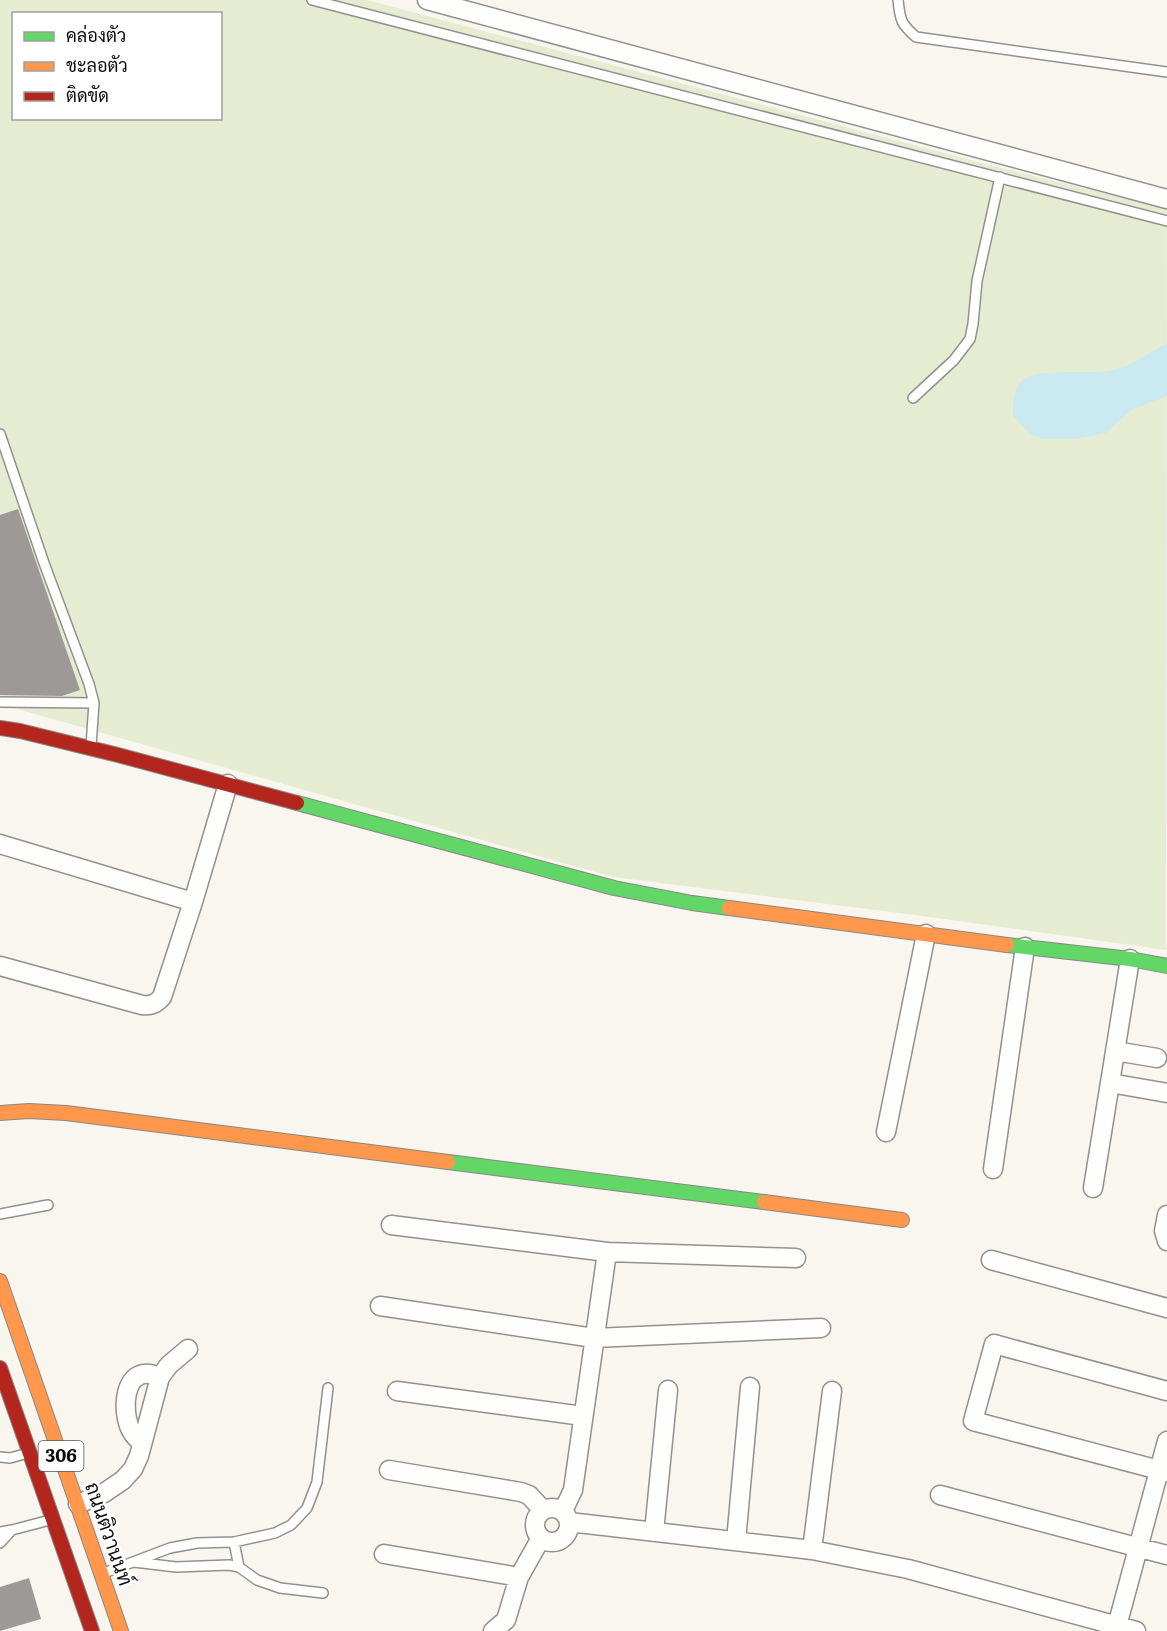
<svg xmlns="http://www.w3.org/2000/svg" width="1167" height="1631" font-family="Literata,Sarabun,serif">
<rect width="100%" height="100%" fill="#f9f6f0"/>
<!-- green -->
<path fill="#e6ecd2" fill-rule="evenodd" d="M0,0H367L986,164L1167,209L1166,950L915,915L613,877L10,707H0ZM14,14H220V118H14Z"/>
<!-- water -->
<path fill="#cae9f0" d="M1167,344V396L1131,410L1106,433L1075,439H1043L1030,434L1013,416C1013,406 1012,393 1019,384C1033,365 1089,376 1113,370C1134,366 1147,352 1167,344Z"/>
<!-- building -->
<path fill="#9c9996" d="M18,509L80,690L62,696L0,695V515Z
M29,1578L41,1619L0,1631V1587Z"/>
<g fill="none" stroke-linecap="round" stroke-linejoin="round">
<!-- lane casing -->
<g stroke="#93918f" stroke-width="12">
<path id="lane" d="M312,0L1167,221
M898,0C900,20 901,24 916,37L1167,72
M913,398L954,360L970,339L973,324L977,281L1000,177
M0,434L44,563L89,684L94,703L91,746
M0,702L94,703
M0,1214L48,1205
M0,1457L10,1458L28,1453
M0,1532L12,1530L50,1520
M234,1542L239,1567
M0,1543L12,1530
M134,1562L176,1567L229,1565L239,1567L257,1580L280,1588L323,1593
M104,1573L170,1548L197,1543L234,1542L275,1533L291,1525L307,1508L317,1482L328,1388"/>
</g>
<!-- street casing -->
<g stroke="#93918f" stroke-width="21">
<path id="street" d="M427,0L1167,199
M0,844L193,902
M0,966L142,1005C151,1006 156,1004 162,997L193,902L228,784
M1115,1051L1157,1058
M1110,1083L1167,1093
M886,1132L926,934
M993,1169L1025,947
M1093,1188L1130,959
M1167,1215L1164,1231L1167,1241
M391,1225L607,1252L796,1258
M991,1260L1167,1308
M380,1306L594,1338L821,1328
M397,1391L583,1416
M1167,1391L994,1344L973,1421L1167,1472
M142,1443C139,1440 134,1436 132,1432C123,1418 122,1382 140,1375C147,1372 154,1375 160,1377
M389,1470L521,1492L529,1495L543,1510
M940,1495L1167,1555
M78,1504L104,1493L123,1480L133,1469L139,1456L160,1377L169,1365L188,1349
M535 1525a17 17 0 1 1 34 0a17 17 0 1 1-34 0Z
M563,1511L573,1490L607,1252
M569,1522L812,1550L908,1569L1136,1631
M654,1532L668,1390
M736,1541L750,1387
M812,1550L832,1391
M384,1554L519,1577
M1117,1626L1167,1441
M493,1631L506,1620L519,1577L541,1538"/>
</g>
<!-- fast casing -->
<g stroke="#898885" stroke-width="16">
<path id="fast" d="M297,803L614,888L692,903L729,908
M1007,945L1130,959L1167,966
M448,1162L764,1202"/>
</g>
<!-- slow casing -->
<g stroke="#898885" stroke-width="16">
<path id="slow" d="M729,908L1007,945
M0,1113L29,1111L66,1113L448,1162
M764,1202L902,1220
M0,1281L121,1631"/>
</g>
<!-- jam casing -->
<g stroke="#898885" stroke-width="16">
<path id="jam" d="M0,728L20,731L118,755L297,803
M0,1368L92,1631"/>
</g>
<!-- lane -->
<use href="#lane" stroke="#fefefd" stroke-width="9"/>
<!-- street -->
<use href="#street" stroke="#fefefd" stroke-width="18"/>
<!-- fast -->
<use href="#fast" stroke="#63d668" stroke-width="14"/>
<!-- slow -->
<use href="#slow" stroke="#ff974d" stroke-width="14"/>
<!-- jam -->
<use href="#jam" stroke="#b3261e" stroke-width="14"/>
</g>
<g text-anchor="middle" stroke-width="6" stroke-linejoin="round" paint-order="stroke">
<!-- shield labels -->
<rect fill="#fff" stroke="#555" stroke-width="1.5" x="38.5" y="1441" width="45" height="30" rx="4.5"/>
<g font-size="18" font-weight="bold" fill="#0c0c0c">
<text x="61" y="1462">306</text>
</g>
<!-- street labels -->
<g font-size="20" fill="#0c0c0c" stroke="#fff">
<text transform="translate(109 1534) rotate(71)" y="7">ถนนติวานนท์</text>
</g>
</g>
<!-- legend -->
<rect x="12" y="12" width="210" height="108" fill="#ffffff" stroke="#9e9e9e" stroke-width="1.5"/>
<rect x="24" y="32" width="30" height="9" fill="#63d668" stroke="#9e9e9e" stroke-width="1.5"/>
<text x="66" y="42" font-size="18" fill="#0c0c0c">คล่องตัว</text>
<rect x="24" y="62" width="30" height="9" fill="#ff974d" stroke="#9e9e9e" stroke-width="1.5"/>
<text x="66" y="72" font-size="18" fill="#0c0c0c">ชะลอตัว</text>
<rect x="24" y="92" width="30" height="9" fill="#b3261e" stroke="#9e9e9e" stroke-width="1.5"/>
<text x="66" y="102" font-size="18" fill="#0c0c0c">ติดขัด</text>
</svg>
